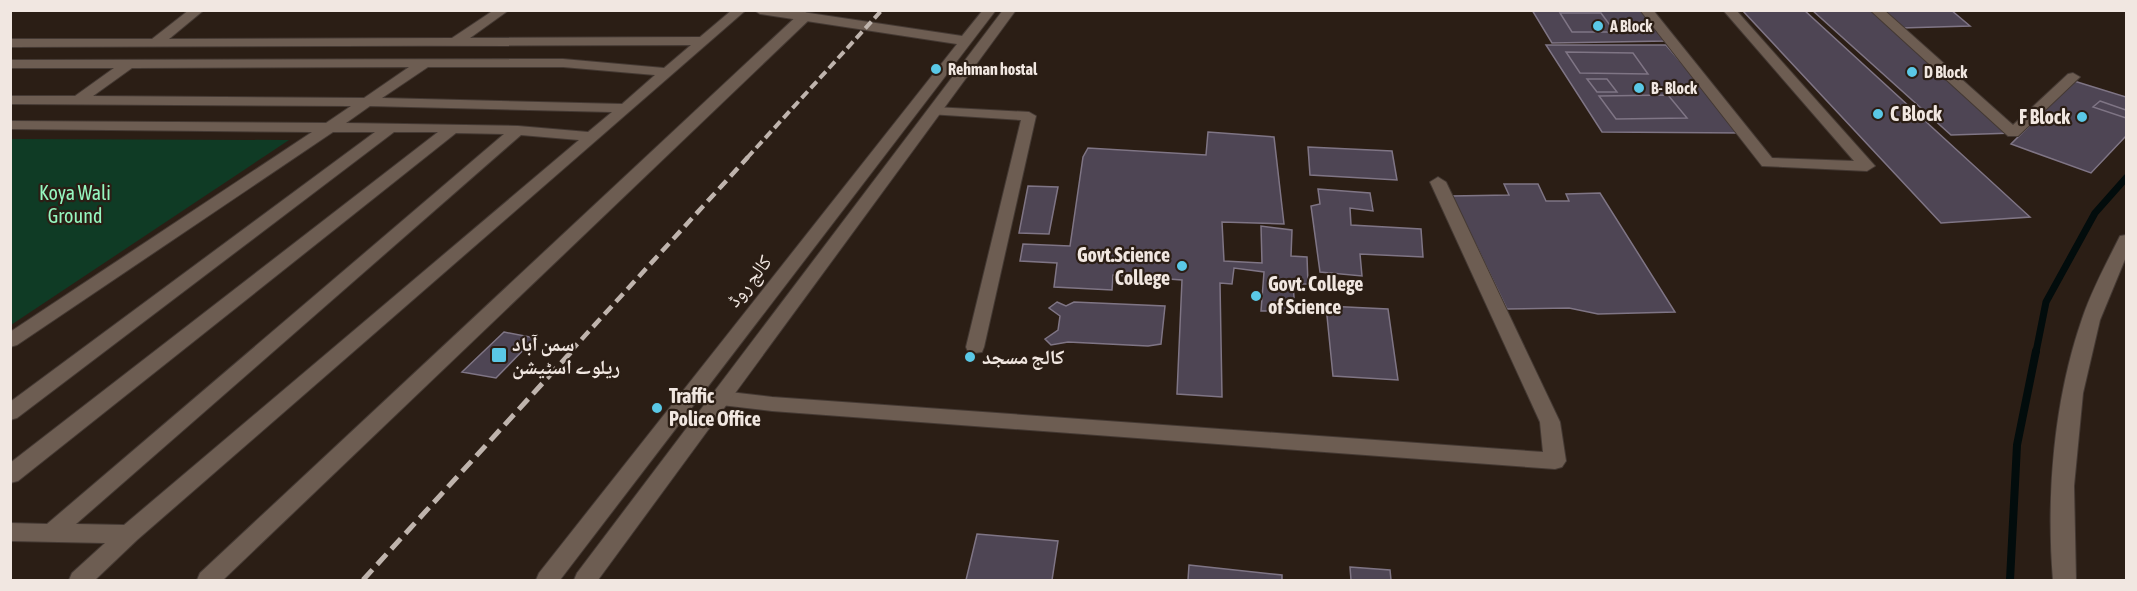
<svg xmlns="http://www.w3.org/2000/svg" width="2137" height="591" font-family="'Asap Condensed','Noto Naskh Arabic',sans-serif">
<rect width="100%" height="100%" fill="#2b1e15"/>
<!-- green -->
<path fill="#0f3b25" d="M11,139L289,140L11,325Z"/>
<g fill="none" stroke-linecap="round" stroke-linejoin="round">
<!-- stream-far1 -->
<path stroke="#020c0c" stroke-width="7" d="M2036,352L2046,302L2095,213L2126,178"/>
<!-- stream -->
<path stroke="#020c0c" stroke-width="8" d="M2010,580L2017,445L2036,351"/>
</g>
<!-- building -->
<path fill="#4e4554" stroke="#7f7585" stroke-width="1.5" d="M1532,10H1642L1666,41L1552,43Z
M1742,10H1804L2030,217L1941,223Z
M1812,10H1876L2013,133L1951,135Z
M1883,10H1951L1970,26L1901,28Z
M1560,13H1601L1615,32H1572Z
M1546,45H1666L1742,133L1602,132Z
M1566,52L1633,53L1648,74L1580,73Z
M1587,79H1607L1617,92H1597Z
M2074,81L2126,97V136L2091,173L2011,144Z
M1668,95L1687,118L1616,119L1599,96Z
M2100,101L2126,110V118L2093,107Z
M1208,132L1274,137L1284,224L1222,222L1224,261L1262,263L1261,226L1292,230L1291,256L1307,257L1308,284H1293L1295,311H1261L1264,272L1234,268L1232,284L1220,283L1222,397L1177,394L1182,280L1113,275L1112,290L1054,287L1057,263L1020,261L1023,244L1070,246L1083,157L1088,148L1206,155Z
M1308,147L1392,151L1397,180L1310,175Z
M1504,184H1538L1546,201H1569L1566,194L1600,193L1675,312L1598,314L1569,308L1507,309L1452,196L1509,195Z
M1028,186L1058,187L1049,234L1019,233Z
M1318,189L1370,193L1373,211L1350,208L1351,225L1421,229L1423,257L1360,254L1362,276L1320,272L1311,206L1320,204Z
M1057,302L1066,306L1074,302L1165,306L1161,344L1148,346L1068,342L1051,345L1045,339L1058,330L1060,316L1049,308Z
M1326,306L1388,309L1398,380L1333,376Z
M504,332L535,338L496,378L462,372Z
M977,534L1058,541L1052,580H966Z
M1189,565L1282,575V580H1188Z
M1350,567L1390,570L1391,580H1351Z"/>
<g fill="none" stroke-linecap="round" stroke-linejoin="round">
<!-- street casing -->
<g stroke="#443933" stroke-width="2">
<path id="street" d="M189,10H204L169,39L452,38L494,10H509L470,38L700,37L732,10H746L137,540L95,580H69L72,573L105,543L10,541V523L47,524L504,134L456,133L18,481L10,483V463L438,132H394L17,418L10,420V402L375,132H333L17,345L10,347V332L312,132L10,129V121L326,123L351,106L10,104V96H75L114,68H10V60L563,59L664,68L691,45L10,47V39H152ZM409,67L364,98L93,96L132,68ZM428,67H563L655,75L622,104L382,98ZM370,106L612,112L588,132L518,126L346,123ZM521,135L579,140L124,525L76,524Z
M1640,10H1653L1772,158L1854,161L1723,10H1736L1875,166L1867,171L1762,166Z
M1870,10H1884L2013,125L2068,74L2073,73L2080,77L2018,136H2008Z
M805,12L811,16L810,19L223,580H197L200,573L800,13Z
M934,107L1029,112L1036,116L984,347L982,352L975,353L968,352L966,347L1021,120L929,114L927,111Z
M1438,177L1446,182L1560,422L1566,461L1562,467L1555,469L772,411L721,405L714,403L711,398L714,393L721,391L772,397L1543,452L1540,422L1430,182Z"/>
</g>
<!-- secondary casing -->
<g stroke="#443933" stroke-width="2">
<path id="secondary" d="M754,10H789L962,36L983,10H996L560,580H536L539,573L957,44L760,14Z
M1003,10H1016L598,580H574L577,573Z
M2126,235V257L2100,320L2083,393L2074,486L2076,580H2053C2046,495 2054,400 2082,319C2091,292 2105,266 2118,240L2120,236Z"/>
</g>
<!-- street -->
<use href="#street" fill="#6d5d52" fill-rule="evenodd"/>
<!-- secondary -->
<use href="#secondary" fill="#6d5d52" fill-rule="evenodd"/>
<!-- rail-far2 -->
<path stroke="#bfb4ad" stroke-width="4" stroke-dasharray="9 4.5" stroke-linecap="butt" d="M747,158L882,10"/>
<!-- rail-far1 -->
<path stroke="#bfb4ad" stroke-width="4.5" stroke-dasharray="11 6" stroke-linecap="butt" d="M570,352L748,157"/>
<!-- rail -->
<path stroke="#bfb4ad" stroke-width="5" stroke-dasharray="14 7" stroke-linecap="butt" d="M363,580L572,351"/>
</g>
<!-- markers -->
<g fill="#5ac8e6" stroke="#2b1e15" stroke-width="2">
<circle cx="1598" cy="26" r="6"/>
<circle cx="936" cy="69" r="6"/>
<circle cx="1912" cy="72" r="6"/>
<circle cx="1639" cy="88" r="6"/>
<circle cx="1878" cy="114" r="6"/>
<circle cx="2082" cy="117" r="6"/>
<circle cx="1182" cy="266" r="6"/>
<circle cx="1256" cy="296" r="6"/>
<rect x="491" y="347" width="16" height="16" rx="3"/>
<circle cx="970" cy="357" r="6"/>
<circle cx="657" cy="408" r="6"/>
</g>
<g text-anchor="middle" stroke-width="4.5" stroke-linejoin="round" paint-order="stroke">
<!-- far-poi labels -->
<g font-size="16" font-weight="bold" fill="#f1e7e1" stroke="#2b1e15" text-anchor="start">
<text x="1610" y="32">A Block</text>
<text x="948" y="75">Rehman hostal</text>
<text x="1924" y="78">D Block</text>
<text x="1651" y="94">B- Block</text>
</g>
<!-- poi labels -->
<g font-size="20" font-weight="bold" fill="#f1e7e1" stroke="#2b1e15" text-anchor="start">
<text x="1890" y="121">C Block</text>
<text x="2070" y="124" text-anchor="end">F Block</text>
<text x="1170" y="262" text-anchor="end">Govt.Science<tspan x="1170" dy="23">College</tspan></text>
<text x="1268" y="291">Govt. College<tspan x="1268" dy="23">of Science</tspan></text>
<text x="512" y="351">سمن آباد<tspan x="512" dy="23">ریلوے اسٹیشن</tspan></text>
<text x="982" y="364">کالج مسجد</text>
<text x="669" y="403">Traffic<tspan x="669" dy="23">Police Office</tspan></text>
</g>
<!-- park labels -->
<g font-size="20" fill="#96f8c0" stroke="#2b1e15">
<text x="75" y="200">Koya Wali<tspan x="75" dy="23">Ground</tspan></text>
</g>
<!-- street labels -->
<g font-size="20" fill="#f1e7e1" stroke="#2b1e15">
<text transform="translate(749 281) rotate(-52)" y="7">کالج روڈ</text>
</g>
</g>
<!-- border -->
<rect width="2137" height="591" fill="none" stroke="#f1e7e1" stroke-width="24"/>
</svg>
